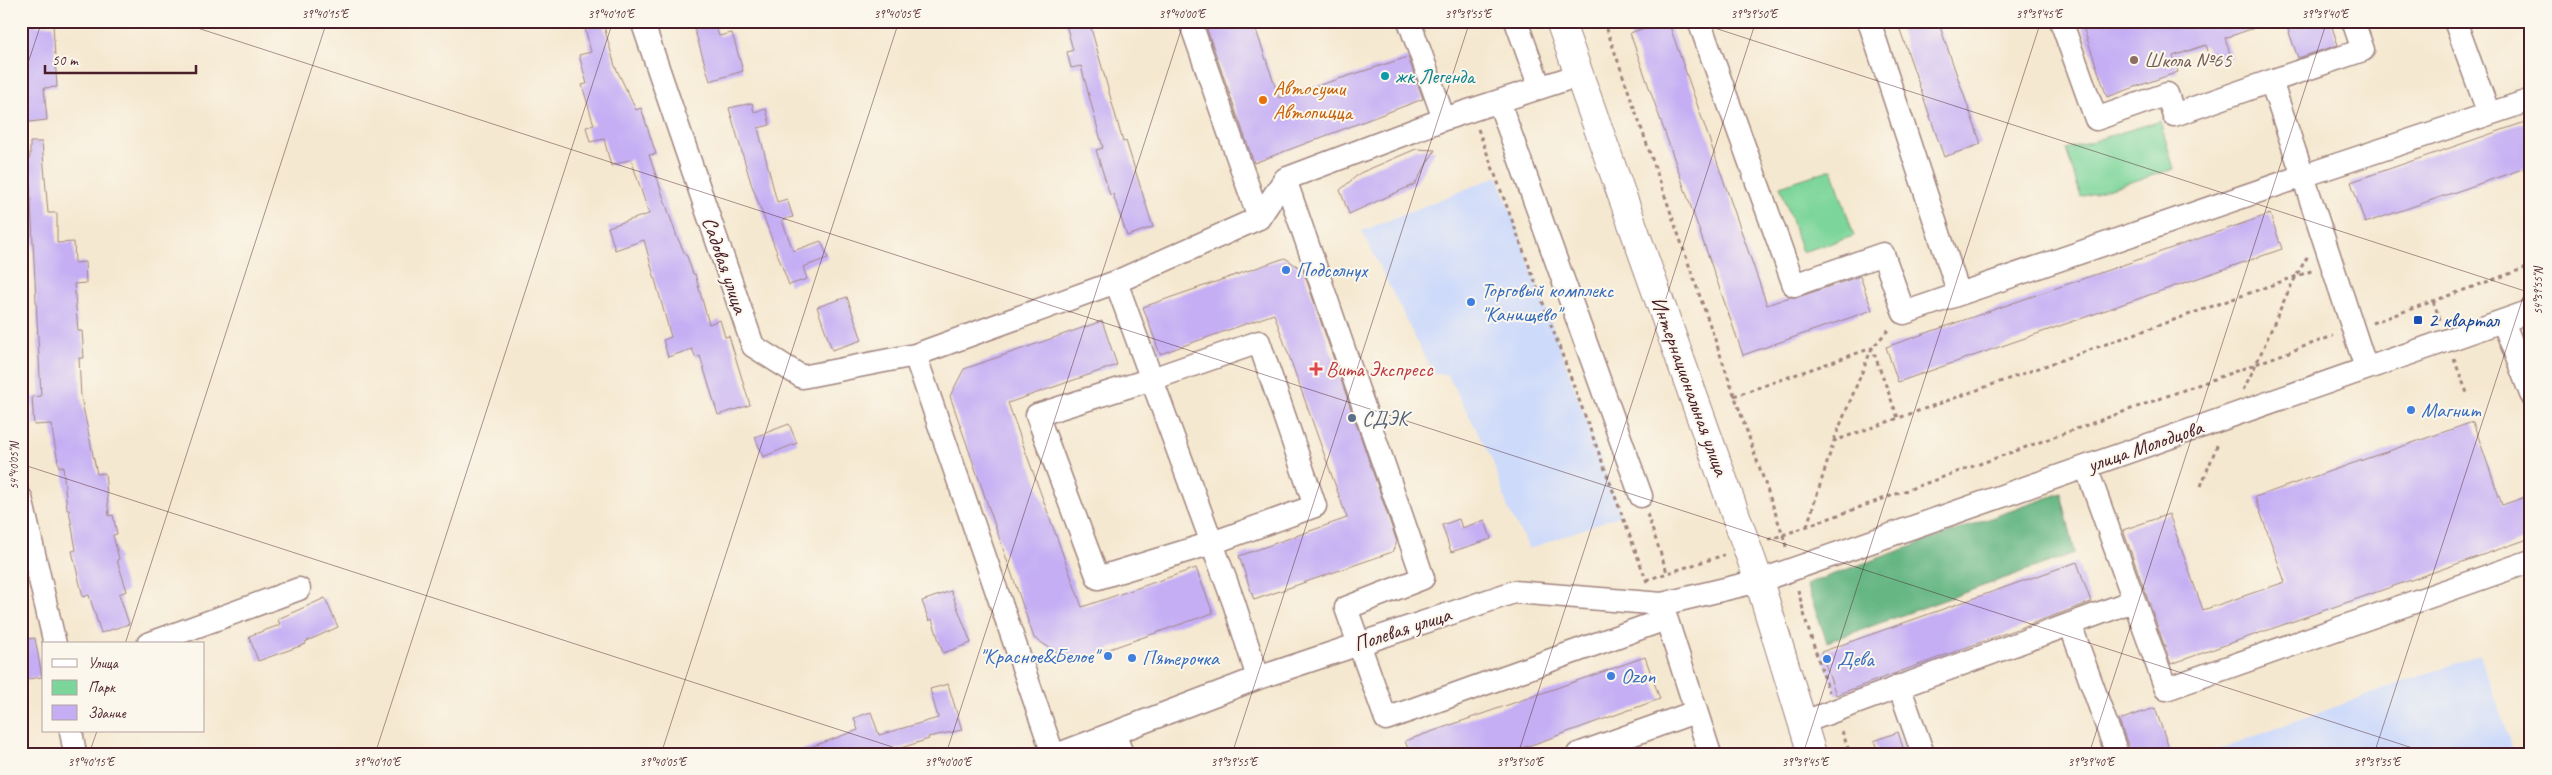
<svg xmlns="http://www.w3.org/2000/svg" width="2552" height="775" font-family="Caveat,sans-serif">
<rect width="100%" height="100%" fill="#fbf7ec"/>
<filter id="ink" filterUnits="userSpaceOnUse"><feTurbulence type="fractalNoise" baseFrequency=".02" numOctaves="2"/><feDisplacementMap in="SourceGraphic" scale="10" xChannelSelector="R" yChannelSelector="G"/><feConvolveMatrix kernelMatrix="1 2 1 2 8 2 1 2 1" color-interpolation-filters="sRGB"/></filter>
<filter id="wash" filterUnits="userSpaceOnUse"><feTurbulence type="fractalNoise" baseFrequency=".0096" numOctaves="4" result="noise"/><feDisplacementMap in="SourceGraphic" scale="20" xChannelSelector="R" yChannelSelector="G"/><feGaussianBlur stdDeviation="1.12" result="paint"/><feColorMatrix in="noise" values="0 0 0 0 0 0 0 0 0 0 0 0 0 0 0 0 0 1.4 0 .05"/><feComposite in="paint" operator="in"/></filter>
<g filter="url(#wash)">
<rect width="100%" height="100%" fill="#f5e8d0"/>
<!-- built -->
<path fill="#cedafa" d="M1498,176L1621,515L1529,549L1508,509L1492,459L1447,374H1433L1362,231Z
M2480,654L2514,754H2206Z"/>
<!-- green -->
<path fill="#7cd59a" stroke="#637a62" d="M2160,121L2174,169L2081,197L2066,149Z
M1832,169L1854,236L1802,252L1780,186Z"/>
<!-- forest -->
<path fill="#65b682" stroke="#586a56" d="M2061,493L2075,553L1827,642L1806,584Z"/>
<g id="blocks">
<!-- building -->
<path fill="#c5aef4" d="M21,21H36L37,26L53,25L57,87L44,88L47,120L21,123Z
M692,21H714L719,36L732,33L743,71L710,81Z
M1065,21H1089L1123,142L1126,141L1153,227L1127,236L1113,194L1110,195L1096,150L1103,148L1081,66L1071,68L1067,52L1073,50Z
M1204,21H1253L1279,98L1408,57L1423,99L1254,163Z
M1664,21H1668L1767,305L1790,297H1798L1860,276L1872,310L1743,355L1630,33Z
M1897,21H1938L1981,144L1944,157Z
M2081,21H2266V24L2225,38L2231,57L2212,64L2206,45L2173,56L2178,72L2107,97Z
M2285,21H2330L2338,45L2298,58Z
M603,23L615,66L636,110L641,108L656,154L649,155L677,237L686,256H687L693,274H695L709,324L720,320L725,337L729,336L750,405L718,415L700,356L696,358L692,349L668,357L663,340L671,337L644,240L615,250L608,227L649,214L631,159L611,166L604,139L590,142L586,127L594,125L582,85L587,84L579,55L591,52L585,28Z
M752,103L754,112L766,109L770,125L758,128L777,202L787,199L793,217L782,220L793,251L821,241L828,258L803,267L807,279L789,285L751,183L729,108Z
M2531,120V166L2365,223L2351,182Z
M30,142H42L48,213H57V243L74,242L75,263L85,262L86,283L74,284L78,331H82L84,358H79L81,397L97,474L105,473L109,516L113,515L117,534L113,535L119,559L117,560L127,591L119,594L129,624L101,633L89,595L83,597L72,551L76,550L69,510H67L63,466L59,467L51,424L34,425L32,397L41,396L30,185H26L24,158H30Z
M1416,149L1435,150L1415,184L1349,214L1340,190L1360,173Z
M2270,214L2282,249L1898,382L1886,347Z
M1285,258L1303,270L1397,542L1392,552L1254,600L1239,556L1347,518L1274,314L1160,354L1143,307Z
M847,297L862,340L832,350L817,307Z
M1102,321L1117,365L1008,403L1082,607L1196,568L1213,613L1072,662L1034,638L950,396L964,369Z
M2473,422L2502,505L2531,495V538L2171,664L2123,530L2169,514L2203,610L2285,582L2255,497Z
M789,424L797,443L763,457L755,437Z
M1459,519L1462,528L1485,520L1491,539L1451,552L1442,525Z
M2077,562L2091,602L1836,695L1821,652Z
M951,591L971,643L943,653L932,619L929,621L922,601Z
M325,598L338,627L305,642L306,644L258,661L249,636L280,625L278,619Z
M35,638L42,677L21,680V640Z
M1645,657L1660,699L1506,754H1410L1405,741Z
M948,684L962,730L928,737L929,739L882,754H798L797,752L858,730L854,718L871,712L879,735L938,718L930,689Z
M2155,708L2171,754H2131L2119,720Z
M1898,732L1905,754H1879L1874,741Z"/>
</g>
</g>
<g filter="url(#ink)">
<use href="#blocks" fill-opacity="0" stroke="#a0847e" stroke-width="1"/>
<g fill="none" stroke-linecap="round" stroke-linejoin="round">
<!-- minor casing -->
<g stroke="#a0847e" stroke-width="25">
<path id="minor" d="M642,21L753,346L802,377L915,355
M1190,21L1259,218
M1409,21L1444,119
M1516,21L1540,88
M1699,21L1794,285L1883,254L1904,313L2303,176L2366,368
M1869,21L1959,294
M2061,21L2096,119L2167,94L2174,115L2271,81
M2353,21L2363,50L2271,81L2303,176L2531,100
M2455,21L2489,114
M1499,102L1641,496
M1285,179L1423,578L1346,608L1386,719L1666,619
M2503,321L2531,394
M1259,342L1315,506L1212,543L1098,578L1037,415L1152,379Z
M2086,467L2166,689L2531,561
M21,498L55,644
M1662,605L1710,754
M2070,624L2117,754
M148,644L299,589
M1258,678L1234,603L1116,282L1259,218L1285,179L1444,119L1579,75
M1899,686L1923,754
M1804,722L2133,601
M71,731L75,754
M1114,733L1122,754
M1053,754L915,355L1116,282
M1059,754L1258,678L1514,592L1662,604L1759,581L2531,311
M1578,754L1695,712"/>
</g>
<!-- major casing -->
<g stroke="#a0847e" stroke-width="30">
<path id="major" d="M1560,21L1759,581L1812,754"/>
</g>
<!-- path -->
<path stroke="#a0847e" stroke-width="3" stroke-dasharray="4 4" stroke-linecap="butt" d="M1604,21L1783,535L2333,336
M1478,129L1647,582
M2433,301L2441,322
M2372,323L2531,266
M2454,359L2467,393
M2243,390C2267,346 2281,298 2308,256
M1734,396L1872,348L1898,418
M1834,440L1872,348L1890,328
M2201,486L2218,443
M1647,514L1667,572
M1807,526L1834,441L2314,270
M1768,540L1783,535L1787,550
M1646,580L1724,555
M1798,590L1807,625L1829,692
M1842,731L1850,754"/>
<!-- minor -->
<use href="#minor" stroke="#fff" stroke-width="22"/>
<!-- major -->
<use href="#major" stroke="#fff" stroke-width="28"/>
</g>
</g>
<!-- ticks -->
<path fill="none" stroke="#4a1f2b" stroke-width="1" stroke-opacity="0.45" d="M176,21L2431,754M1693,21L2531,293M21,84L42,21M21,464L914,754M125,644L327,21M89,754L97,731M375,754L613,21M661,754L899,21M946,754L1184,21M1232,754L1470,21M1518,754L1756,21M1803,754L2041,21M2089,754L2327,21M2374,754L2531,273"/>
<!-- markers -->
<circle fill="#8d6e63" stroke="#fbf7ec" stroke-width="2" cx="2134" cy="60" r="5"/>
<circle fill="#0f9aa8" stroke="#fbf7ec" stroke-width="2" cx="1385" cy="76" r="5"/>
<circle fill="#e8710a" stroke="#fbf7ec" stroke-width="2" cx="1263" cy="100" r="5"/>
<g fill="#3f7fe0" stroke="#fbf7ec" stroke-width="2">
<circle cx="1286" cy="270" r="5"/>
<circle cx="1471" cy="302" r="5"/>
<circle cx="2411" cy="410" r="5"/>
<circle cx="1108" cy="656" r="5"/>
<circle cx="1132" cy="658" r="5"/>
<circle cx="1827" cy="659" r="5"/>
<circle cx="1611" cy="676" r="5"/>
</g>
<rect fill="#1a4fb4" stroke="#fbf7ec" stroke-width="2" x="2413" y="315" width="10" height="10" rx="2.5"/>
<path fill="#e0444e" stroke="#fbf7ec" stroke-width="2" d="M1313.5 361.5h5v5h5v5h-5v5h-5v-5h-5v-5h5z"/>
<circle fill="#5c6f8a" stroke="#fbf7ec" stroke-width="2" cx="1352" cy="418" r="5"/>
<g text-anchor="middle" stroke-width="4" stroke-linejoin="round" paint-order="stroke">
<!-- education labels -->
<g font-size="21" fill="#785e54" stroke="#fbf7ec" text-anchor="start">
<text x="2144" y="67">Школа №65</text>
</g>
<!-- culture labels -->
<g font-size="21" fill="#0d838f" stroke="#fbf7ec" text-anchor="start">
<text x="1395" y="83">жк Легенда</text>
</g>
<!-- food labels -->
<g font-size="21" fill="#c56008" stroke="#fbf7ec" text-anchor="start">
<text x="1273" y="95">Автосуши<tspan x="1273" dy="24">Автопицца</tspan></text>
</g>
<!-- street labels -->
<g font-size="21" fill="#4a1f2b" stroke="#fbf7ec">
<text transform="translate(725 265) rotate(71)" y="7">Садовая улица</text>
<text transform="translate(1690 386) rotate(70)" y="7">Интернациональная улица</text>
<text transform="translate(2145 446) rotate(-19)" y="7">улица Молодцова</text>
<text transform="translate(1402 629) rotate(-18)" y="7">Полевая улица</text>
</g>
<!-- shop labels -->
<g font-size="21" fill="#366cbe" stroke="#fbf7ec" text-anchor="start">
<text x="1296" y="277">Подсолнух</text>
<text x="1481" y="297">Торговый комплекс<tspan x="1481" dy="24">"Канищево"</tspan></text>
<text x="2421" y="417">Магнит</text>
<text x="1098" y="663" text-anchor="end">"Красное&amp;Белое"</text>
<text x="1142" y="665">Пятерочка</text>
<text x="1837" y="666">Дева</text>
<text x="1621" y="683">Ozon</text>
</g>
<!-- transit labels -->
<g font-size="21" fill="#164399" stroke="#fbf7ec" text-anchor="start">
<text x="2428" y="327">2 квартал</text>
</g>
<!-- health labels -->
<g font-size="21" fill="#be3a42" stroke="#fbf7ec" text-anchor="start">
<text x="1326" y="376">Вита Экспресс</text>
</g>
<!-- service labels -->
<g font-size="21" fill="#4e5e75" stroke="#fbf7ec" text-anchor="start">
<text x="1362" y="425">СДЭК</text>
</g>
</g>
<!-- margin -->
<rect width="2552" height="775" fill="none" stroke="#fbf7ec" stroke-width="55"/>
<!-- legend -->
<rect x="42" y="642" width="162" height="90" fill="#fbf7ec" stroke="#b4a19f"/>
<rect x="52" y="659" width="25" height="8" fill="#ffffff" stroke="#b4a19f"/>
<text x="88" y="668" font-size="15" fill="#4a1f2b">Улица</text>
<rect x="52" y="680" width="25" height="15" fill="#7cd59a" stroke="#b4a19f"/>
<text x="88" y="692" font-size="15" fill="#4a1f2b">Парк</text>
<rect x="52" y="705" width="25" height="15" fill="#c5aef4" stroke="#b4a19f"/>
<text x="88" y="718" font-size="15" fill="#4a1f2b">Здание</text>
<!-- scale -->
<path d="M45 65v8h151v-8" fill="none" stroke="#4a1f2b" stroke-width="2.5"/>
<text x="52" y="65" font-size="15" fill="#4a1f2b" stroke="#fbf7ec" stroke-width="4" paint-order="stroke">50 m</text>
<rect x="28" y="28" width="2496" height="720" fill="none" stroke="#4a1f2b" stroke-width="2"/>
<g font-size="12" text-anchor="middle" fill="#4a1f2b">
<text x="325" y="18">39°40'15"E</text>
<text x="611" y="18">39°40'10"E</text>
<text x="897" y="18">39°40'05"E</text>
<text x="1182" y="18">39°40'00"E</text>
<text x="1468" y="18">39°39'55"E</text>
<text x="1754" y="18">39°39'50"E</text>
<text x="2039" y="18">39°39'45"E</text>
<text x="2325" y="18">39°39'40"E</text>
<text transform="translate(2538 291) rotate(-90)" y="4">54°39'55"N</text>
<text transform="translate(14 466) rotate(-90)" y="4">54°40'05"N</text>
<text x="91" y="766">39°40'15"E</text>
<text x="377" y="766">39°40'10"E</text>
<text x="663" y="766">39°40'05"E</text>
<text x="948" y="766">39°40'00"E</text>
<text x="1234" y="766">39°39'55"E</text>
<text x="1520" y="766">39°39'50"E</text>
<text x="1805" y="766">39°39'45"E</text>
<text x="2091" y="766">39°39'40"E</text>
<text x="2377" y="766">39°39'35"E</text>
</g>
</svg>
